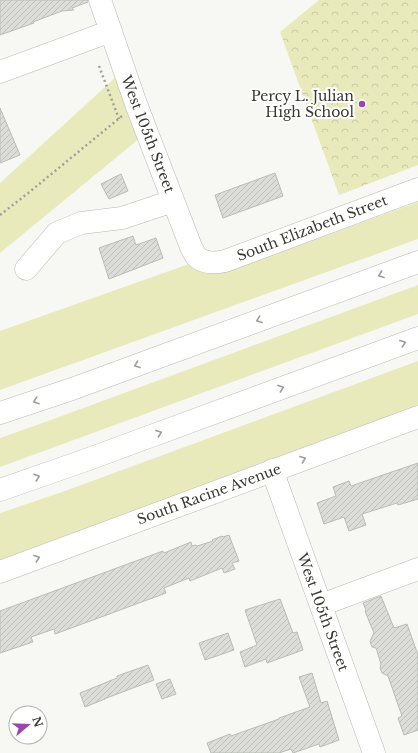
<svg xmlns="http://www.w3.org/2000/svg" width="418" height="753" font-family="'Libre Baskerville',serif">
<defs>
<pattern id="park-crowns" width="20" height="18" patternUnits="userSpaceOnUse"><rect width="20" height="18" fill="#e8eabc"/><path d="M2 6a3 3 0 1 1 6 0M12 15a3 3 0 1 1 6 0" fill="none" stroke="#c8c9a2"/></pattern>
<pattern id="building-hatch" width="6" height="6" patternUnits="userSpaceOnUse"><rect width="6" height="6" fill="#dcddd8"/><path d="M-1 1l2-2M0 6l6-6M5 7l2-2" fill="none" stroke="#bebeba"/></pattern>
</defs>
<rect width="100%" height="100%" fill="#f7f7f3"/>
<!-- grass -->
<path fill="#e8eabc" d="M116,77L140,138L0,253V183Z
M418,202V239L0,390V331L189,264C204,276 214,274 232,270Z
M418,285V314L0,467V438L48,421Z
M418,361V405L0,560V513L65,491Z"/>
<!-- park -->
<path fill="url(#park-crowns)" d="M319,0H418V165L339,195L280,32Z"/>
<!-- building -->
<path fill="url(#building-hatch)" stroke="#bbbcb7" d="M0,0H88V2L72,8L74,10L62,11L33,22L34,23L0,35Z
M0,108L20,155L0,163Z
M275,173L283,196L223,218L215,195Z
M121,174L128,191L109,199L101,184Z
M133,236L136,245L156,238L163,258L109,279L99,248Z
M418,463V499L398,505L397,503L362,514L366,525L349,531L344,517L324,524L317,503L336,496L333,487L349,481L351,486Z
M229,535L239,561L232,563L235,569L224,573L222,568L190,581L189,578L164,588L166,593L55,634L54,629L31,637L33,642L0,653V611L163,551L164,553L191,542L192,546L196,545L197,546L213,541L212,540L222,536L223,537Z
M381,596L394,628L407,624L418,655V730L404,735L398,718L402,716L388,676L382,673L380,668L381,664L376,648L372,647L370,641L374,633L365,611L366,610L363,603Z
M280,599L293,633L297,632L303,650L267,663L266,659L245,667L240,652L257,645L245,610Z
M228,633L234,650L205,660L199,643Z
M148,665L154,680L104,699H105L85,707L80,693L117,678V676Z
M312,673L321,703L327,701L339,740L320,747L319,744L293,753L291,749L279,753H211L207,743L230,734L231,736L279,719V718L310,707L299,677Z
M170,679L176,694L162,699L156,684Z"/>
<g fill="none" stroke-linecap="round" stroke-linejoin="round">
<!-- minor casing -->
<g stroke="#b8b8b4" stroke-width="23">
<path id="minor" d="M100,0L136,104L191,247C192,249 194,253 196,256C203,264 215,263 225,261L418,189
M0,72L111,31
M26,269L57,233L81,223L122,218L173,201
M272,470L374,753
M0,572L418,417
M321,605L418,569"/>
</g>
<!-- highway casing -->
<g stroke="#b8b8b4" stroke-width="23">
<path id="highway" d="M0,413L72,389L418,262
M0,490L86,460L418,338"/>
</g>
<!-- path -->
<path stroke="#a0a09d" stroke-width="2.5" stroke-dasharray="2 3" stroke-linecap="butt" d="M99,66L119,119
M0,215L27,194L122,116"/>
<!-- minor -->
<use href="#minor" stroke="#fff" stroke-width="22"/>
<!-- highway -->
<use href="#highway" stroke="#fff" stroke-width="22"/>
</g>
<!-- one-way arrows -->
<defs><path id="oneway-chevron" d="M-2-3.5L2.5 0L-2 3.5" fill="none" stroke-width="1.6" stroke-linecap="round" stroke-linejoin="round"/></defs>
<g stroke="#9c9c9b">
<use href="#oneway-chevron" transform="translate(381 275) rotate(160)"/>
<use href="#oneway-chevron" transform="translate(259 320) rotate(160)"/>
<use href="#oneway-chevron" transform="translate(403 343) rotate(-20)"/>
<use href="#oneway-chevron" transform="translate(137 365) rotate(160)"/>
<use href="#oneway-chevron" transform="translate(281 388) rotate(-20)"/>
<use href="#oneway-chevron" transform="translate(36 401) rotate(161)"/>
<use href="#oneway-chevron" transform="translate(159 433) rotate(-20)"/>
<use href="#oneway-chevron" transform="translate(303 459) rotate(-20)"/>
<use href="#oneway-chevron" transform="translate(37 477) rotate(-19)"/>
<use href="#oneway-chevron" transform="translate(37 558) rotate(-20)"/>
</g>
<!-- markers -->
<circle fill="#9b45b3" stroke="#fffffe" stroke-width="1.5" cx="362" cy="104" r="4"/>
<g text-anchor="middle" stroke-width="4" stroke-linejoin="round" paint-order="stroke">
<!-- poi labels -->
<g font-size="14" fill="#393937" stroke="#fffffe" text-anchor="end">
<text x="354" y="101">Percy L. Julian<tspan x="354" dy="16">High School</tspan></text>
</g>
<!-- street labels -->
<g font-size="14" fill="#393937" stroke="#fffffe">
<text transform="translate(148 134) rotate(69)" y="5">West 105th Street</text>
<text transform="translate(312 228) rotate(-21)" y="5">South Elizabeth Street</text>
<text transform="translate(209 494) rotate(-20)" y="5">South Racine Avenue</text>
<text transform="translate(323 612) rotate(70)" y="5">West 105th Street</text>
</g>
</g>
<!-- north arrow -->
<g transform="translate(28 725) rotate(71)"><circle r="19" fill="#fffffe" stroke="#b0b0ae"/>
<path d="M0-3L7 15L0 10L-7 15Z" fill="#9b45b3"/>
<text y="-6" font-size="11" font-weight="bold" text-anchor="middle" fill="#393937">N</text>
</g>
</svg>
